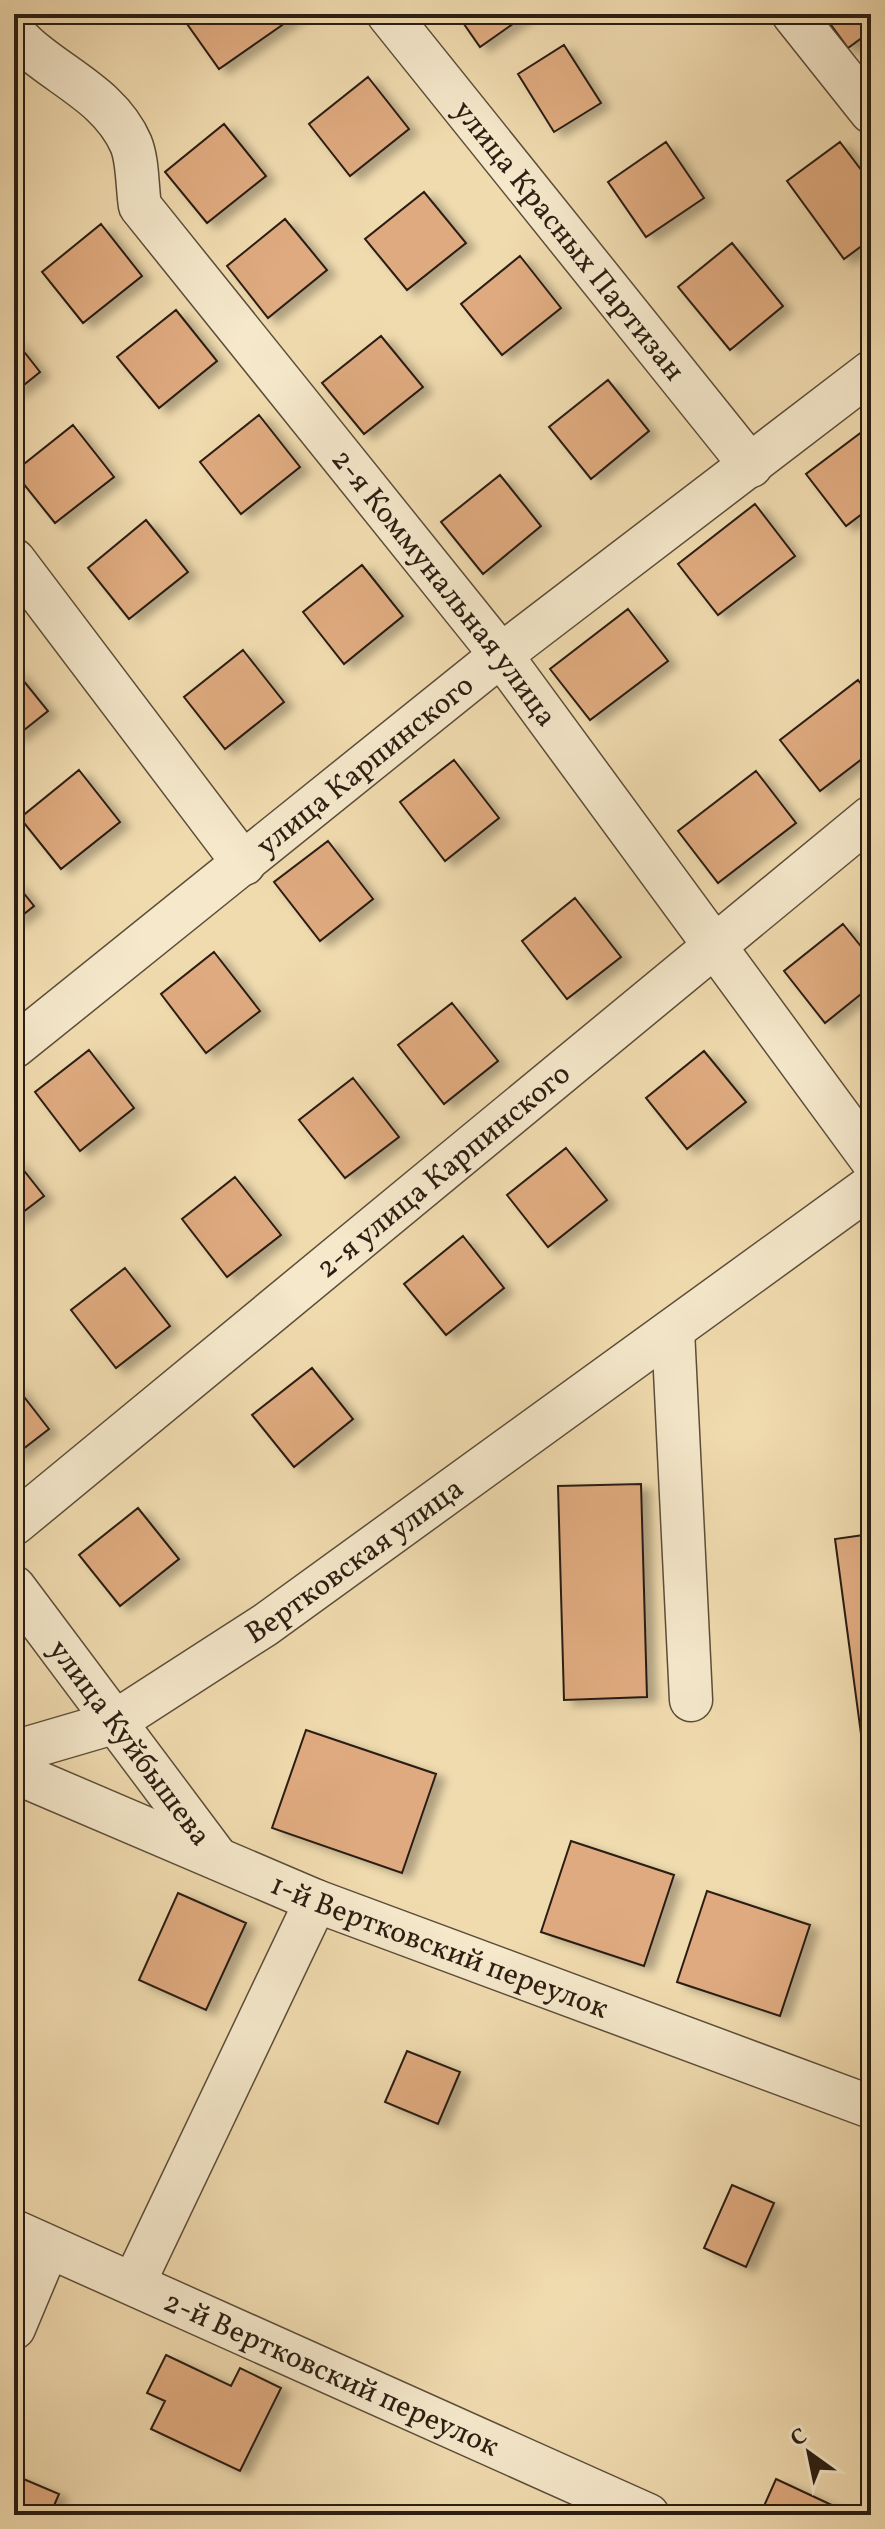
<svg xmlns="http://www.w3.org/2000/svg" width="885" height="2529" font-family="Vollkorn,serif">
<defs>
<filter id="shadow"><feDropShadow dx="9" dy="5" stdDeviation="4" flood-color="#0004"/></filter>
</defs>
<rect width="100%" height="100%" fill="#f0dbaf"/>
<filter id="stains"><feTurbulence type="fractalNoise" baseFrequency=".0025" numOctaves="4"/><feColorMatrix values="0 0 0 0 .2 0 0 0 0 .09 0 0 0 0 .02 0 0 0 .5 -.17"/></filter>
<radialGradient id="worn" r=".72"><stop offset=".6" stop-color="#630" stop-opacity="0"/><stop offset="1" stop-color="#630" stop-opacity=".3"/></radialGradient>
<!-- building -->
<path fill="#dfaa7f" stroke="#2b1e12" stroke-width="2" filter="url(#shadow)" d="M180,14H298L219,69Z
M457,14H527L480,47Z
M823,14H871V31L848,48Z
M564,45L601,103L554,132L518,74Z
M368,77L409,129L350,176L309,124Z
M224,124L266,176L207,223L165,172Z
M666,142L704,198L646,237L608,182Z
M840,142L871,183V239L844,259L787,181Z
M424,192L466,243L407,290L365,239Z
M285,219L327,270L268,318L227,266Z
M101,224L142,276L83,323L42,272Z
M732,243L783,306L730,350L678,287Z
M520,256L561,308L502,355L461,304Z
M176,310L217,361L159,408L117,357Z
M381,336L423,387L364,434L322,383Z
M14,339L40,372L14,393Z
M608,380L649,431L591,479L549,427Z
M259,415L300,467L241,514L200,462Z
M73,425L114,477L55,523L14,472Z
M871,425V507L846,526L806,474Z
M500,475L541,526L483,574L441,522Z
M755,504L795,556L718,615L678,564Z
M146,520L188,572L129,619L88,568Z
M362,565L403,616L344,664L303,612Z
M628,609L668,661L590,720L550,669Z
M243,650L284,702L225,749L184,697Z
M14,669L48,711L14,738Z
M858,680L871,697V752L820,791L780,740Z
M454,760L499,818L445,861L400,802Z
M79,770L120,822L61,869L20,818Z
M756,771L796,823L718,883L678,831Z
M328,841L373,899L320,941L274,882Z
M14,881L34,906L14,922Z
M575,898L621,957L567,999L522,941Z
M843,924L871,959V986L825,1023L784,971Z
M214,952L260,1011L206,1053L161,994Z
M452,1003L498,1061L444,1104L398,1045Z
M89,1050L134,1108L80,1151L35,1092Z
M704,1051L746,1102L687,1149L646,1098Z
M353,1078L399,1137L345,1178L299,1120Z
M566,1148L607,1200L548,1247L507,1195Z
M14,1158L44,1196L14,1219Z
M235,1177L281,1235L227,1277L182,1219Z
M463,1236L504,1288L446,1335L404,1284Z
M125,1268L170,1326L116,1368L71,1310Z
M312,1368L353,1419L294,1467L252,1415Z
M14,1384L49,1429L14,1456Z
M641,1484L647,1697L564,1700L558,1486Z
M138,1508L179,1559L120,1606L79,1555Z
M871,1534V1809L835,1539Z
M306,1730L436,1774L402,1873L272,1828Z
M571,1841L674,1875L644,1966L541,1932Z
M707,1891L810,1925L780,2016L677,1982Z
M178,1893L246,1923L206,2010L139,1980Z
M407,2051L460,2072L438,2124L385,2102Z
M732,2185L774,2203L746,2267L704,2248Z
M166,2355L231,2386L240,2368L281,2388L240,2471L151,2429L165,2401L147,2393Z
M14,2475L59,2494L50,2515H14Z
M776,2479L853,2515H760Z"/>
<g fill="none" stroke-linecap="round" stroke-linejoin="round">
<!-- minor casing -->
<g stroke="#5c4d39" stroke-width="45">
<g id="minor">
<path id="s1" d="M388,14L751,466"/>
<path d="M793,14L871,112"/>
<path id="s2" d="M14,33C50,74 108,91 131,144C138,161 137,187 140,206L501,655L871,1159"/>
<path d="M14,560L244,864"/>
<path id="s3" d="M14,1047L501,655L871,372"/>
<path d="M673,1330L691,1700"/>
<path id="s4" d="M14,1524L871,817"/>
<path id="s5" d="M14,1587L217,1858"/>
<path id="s6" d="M14,1752L113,1723L265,1625L871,1186"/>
<path id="s7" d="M14,1772L316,1901L871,2107"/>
<path id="s8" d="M14,2231L648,2515"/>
<path d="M134,2283L316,1901"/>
<path d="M14,2328L48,2247"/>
</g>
</g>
<!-- minor -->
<use href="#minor" stroke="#f5e8cb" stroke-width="42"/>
</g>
<g text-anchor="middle" stroke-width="7" stroke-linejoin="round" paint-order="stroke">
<!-- street labels -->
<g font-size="30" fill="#2b1e12" stroke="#f5e8cb">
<text dy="10" stroke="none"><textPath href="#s1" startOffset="290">улица Красных Партизан</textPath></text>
<text dy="10" stroke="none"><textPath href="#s2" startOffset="714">2-я Коммунальная улица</textPath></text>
<text dy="10" stroke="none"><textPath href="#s3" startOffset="450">улица Карпинского</textPath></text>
<text dy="10" stroke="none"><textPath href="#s4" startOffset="556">2-я улица Карпинского</textPath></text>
<text dy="10" stroke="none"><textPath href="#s6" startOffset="394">Вертковская улица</textPath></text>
<text dy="10" stroke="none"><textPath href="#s5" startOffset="194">улица Куйбышева</textPath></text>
<text dy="10" stroke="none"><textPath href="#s7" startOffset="460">1-й Вертковский переулок</textPath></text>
<text dy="10" stroke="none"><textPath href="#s8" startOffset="348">2-й Вертковский переулок</textPath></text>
</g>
</g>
<!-- margin -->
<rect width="885" height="2529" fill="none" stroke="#f0dbaf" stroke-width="48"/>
<rect x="16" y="16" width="853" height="2497" fill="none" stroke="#2b1e12" stroke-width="4"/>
<rect x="24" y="24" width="837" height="2481" fill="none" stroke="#2b1e12" stroke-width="2"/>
<!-- north arrow -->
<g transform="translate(809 2453) rotate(327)" stroke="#f5e8cb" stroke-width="6" paint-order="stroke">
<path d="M0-6L14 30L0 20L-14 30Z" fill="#2b1e12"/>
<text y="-12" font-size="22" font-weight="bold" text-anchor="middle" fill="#2b1e12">С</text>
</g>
<rect width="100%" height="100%" filter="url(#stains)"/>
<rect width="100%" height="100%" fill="url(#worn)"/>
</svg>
